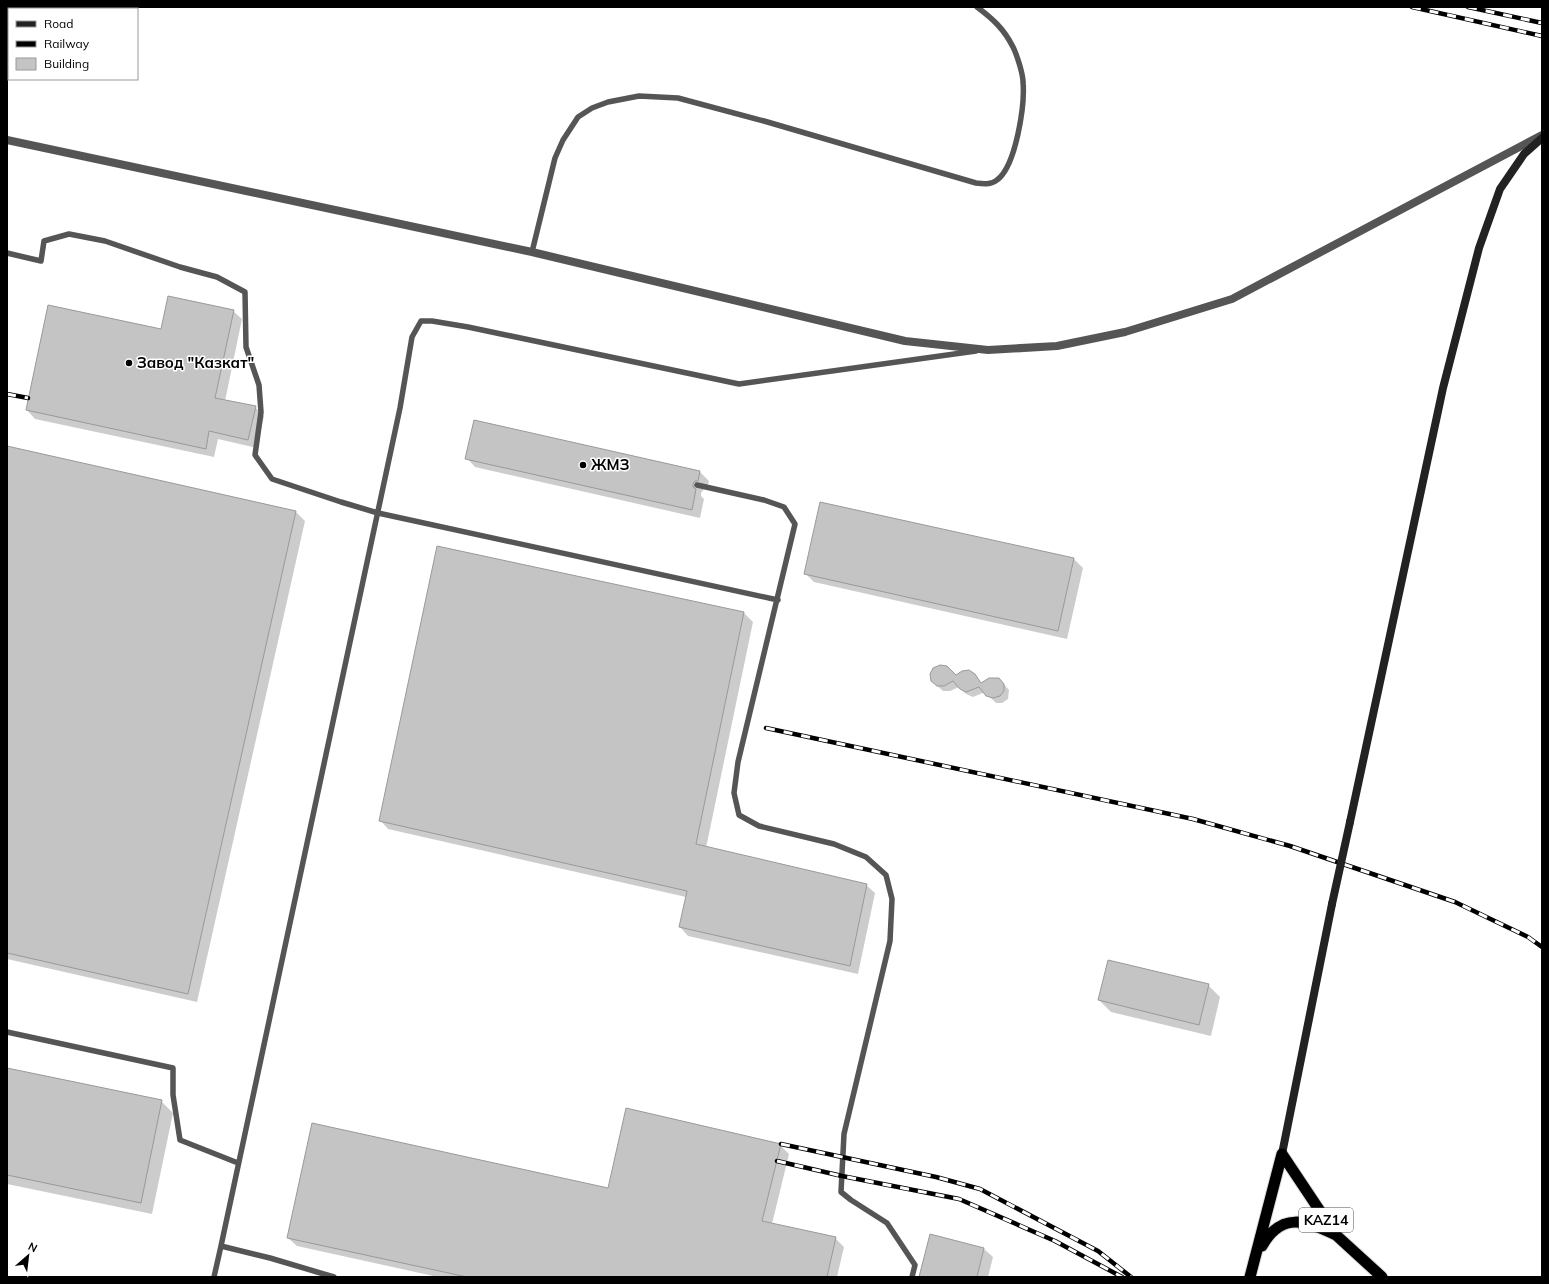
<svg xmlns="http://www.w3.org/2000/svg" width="1549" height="1284" font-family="Mulish,sans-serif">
<rect width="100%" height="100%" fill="#fff"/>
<!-- shadow -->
<path fill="#0003" d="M233,311L242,319L225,401L255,407L264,416L257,448L218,439L214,457L35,419L27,410L162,330Z
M475,421L700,472L709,481L707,489H704L701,493V496L704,499L700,518L475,467L467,458Z
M7,447L296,512L305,521L197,1002L7,959Z
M821,503L1074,559L1083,568L1067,639L814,582L805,573Z
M437,548L744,613L753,622L706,848L866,885L875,893L858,974L688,936L680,927L686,897L388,829L380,820Z
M972,672L982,684L999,679L1009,690L1008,699L1002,703H996L985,692L973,697L966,694L959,687L950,691H943L934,683Z
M1208,985L1220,997L1211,1036L1111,1012L1099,1000Z
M7,1069L161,1101L173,1113L152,1214L7,1184Z
M780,1145L789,1154L772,1224L835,1238L844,1247L837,1277H438L297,1246L288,1238L609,1189Z
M930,1235L984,1249L993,1257L988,1277H920Z"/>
<!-- building -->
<path fill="#c4c4c4" stroke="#999" d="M168,296L234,310L215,398L256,406L248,440L209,431L206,449L26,410L48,305L161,329Z
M474,420L700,471L698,481H695L693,484V487L696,489L692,510L465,459Z
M7,446L296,511L188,994L7,953Z
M820,502L1074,558L1058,631L804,574Z
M437,546L744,612L696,844L867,884L850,966L679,927L687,891L379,821Z
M940,665L947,666L956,675L962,671L969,670L975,674L981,683L989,678H999L1004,684V691L1000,696L993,698L986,696L979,687L966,692L960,689L953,681L944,686H937L931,681L930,674L933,668Z
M1108,960L1209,984L1199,1025L1098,1000Z
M7,1068L162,1100L141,1203L7,1175Z
M626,1108L781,1144L762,1221L836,1237L827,1277H467L287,1238L312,1123L608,1188Z
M930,1234L984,1248L977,1277H919Z"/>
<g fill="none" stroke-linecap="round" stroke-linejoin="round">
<!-- trunk casing -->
<g stroke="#dbdbdb" stroke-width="13">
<path id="trunk" d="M1282,1154L1336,1235L1382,1277
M1262,1246C1282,1211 1306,1221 1336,1235
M1250,1277L1282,1154"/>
</g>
<!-- service -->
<path stroke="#555" stroke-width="5.5" d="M532,252L555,158L563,140L578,117L592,108L608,102L639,96L678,98L764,121L976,183C983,184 991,185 997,180C1016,166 1025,105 1023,82C1023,74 1017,55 1013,47C1004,29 993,19 977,7
M7,253L41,261L44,241L69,234L105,241L180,267L217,277L245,292L246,347L259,385L261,412L255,455L272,479L341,502L378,513L778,600
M697,485L764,500L784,507L795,524L738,762L734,793L739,815L759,826L834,844L866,857L886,875L892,899L890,941L844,1134L841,1192L851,1200L887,1223L915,1265L912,1277
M7,1032L173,1068V1095L180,1140L238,1163
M214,1277L221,1246
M334,1277L270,1258L221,1246L400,408L412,337L421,321H432L468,327L739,384L976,351"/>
<!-- minor -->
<path stroke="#555" stroke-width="8" d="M7,140L532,252L905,341L988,350L1057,346L1125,332L1232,299L1542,135"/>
<!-- secondary -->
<path stroke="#222" stroke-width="8" d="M1350,822L1443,388L1479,248L1500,189L1524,154L1542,138
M1282,1154L1332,904"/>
<!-- trunk -->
<use href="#trunk" stroke="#000" stroke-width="11"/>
<!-- rail casing -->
<g stroke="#000" stroke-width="4.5">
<path id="rail" d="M1412,7L1542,36
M1468,7L1542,23
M7,394L28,398
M766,728L1193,819L1290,846L1455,902L1528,937L1542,947
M781,1144L936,1177L980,1189L1098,1251L1131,1277
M777,1161L842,1176L959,1199L1055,1241L1122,1277"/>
</g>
<!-- rail -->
<use href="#rail" stroke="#fff" stroke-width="3" stroke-dasharray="9" stroke-linecap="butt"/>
<!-- secondary-bridge -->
<path stroke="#222" stroke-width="8" d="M1332,904L1350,822"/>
</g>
<!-- markers -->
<g fill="#000" stroke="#fff" stroke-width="1.5">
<circle cx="129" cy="363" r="4"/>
<circle cx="583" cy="465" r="4"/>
</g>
<g text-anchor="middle" stroke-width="3" stroke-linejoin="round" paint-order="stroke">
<!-- shield labels -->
<rect fill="#fff" stroke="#4c4c4c" stroke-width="1" x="1299" y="1208" width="54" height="24" rx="3"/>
<g font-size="14" font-weight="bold" fill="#000">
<text x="1326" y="1225">KAZ14</text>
</g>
<!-- poi labels -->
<g font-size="15" font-weight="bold" fill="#000" stroke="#fff" text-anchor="start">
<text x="137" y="368">Завод "Казкат"</text>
<text x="591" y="470">ЖМЗ</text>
</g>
</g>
<!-- border -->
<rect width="1549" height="1284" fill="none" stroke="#000000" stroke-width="16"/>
<!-- legend -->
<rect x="8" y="8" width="130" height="72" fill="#ffffff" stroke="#999999"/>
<rect x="16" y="21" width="20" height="6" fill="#222222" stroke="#999999"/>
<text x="44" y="28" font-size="12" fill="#000000">Road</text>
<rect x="16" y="41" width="20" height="6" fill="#000000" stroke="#999999"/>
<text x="44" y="48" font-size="12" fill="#000000">Railway</text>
<rect x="16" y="58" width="20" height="12" fill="#c4c4c4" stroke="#999999"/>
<text x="44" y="68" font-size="12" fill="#000000">Building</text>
<!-- north arrow -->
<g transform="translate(28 1256) rotate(28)" stroke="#ffffff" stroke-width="3" paint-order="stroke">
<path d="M0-3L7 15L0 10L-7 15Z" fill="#000000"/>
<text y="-6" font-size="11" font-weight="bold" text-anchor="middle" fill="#000000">N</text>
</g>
</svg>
